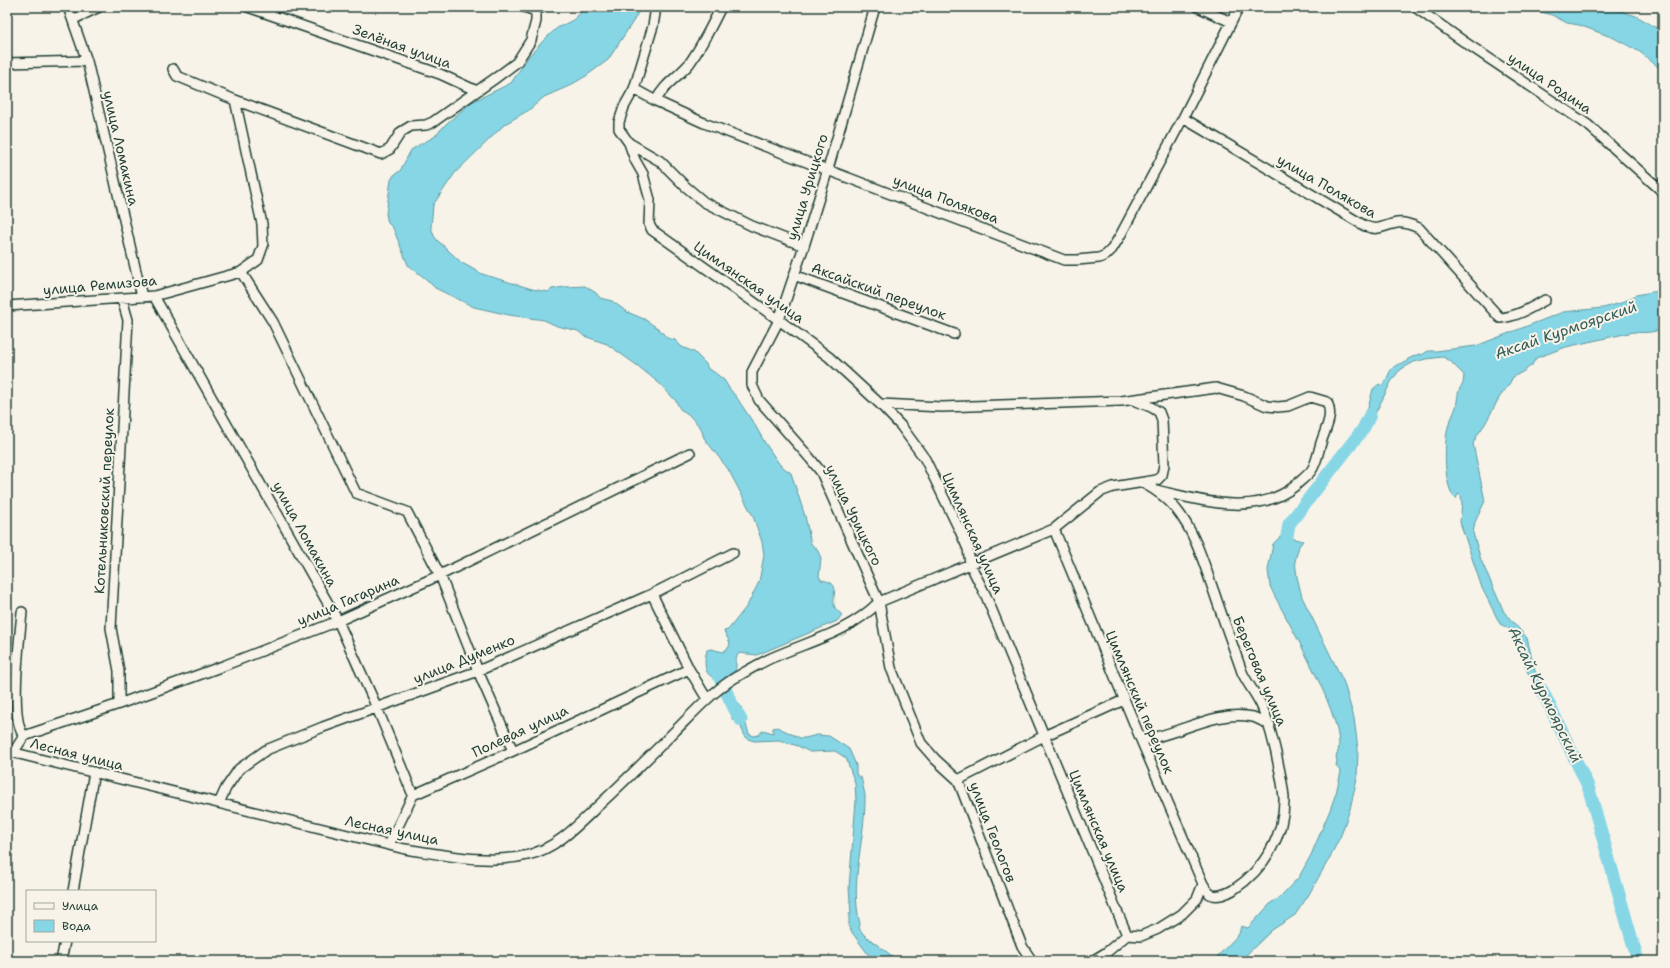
<svg xmlns="http://www.w3.org/2000/svg" width="1670" height="968" font-family="'Shantell Sans',sans-serif">
<rect width="100%" height="100%" fill="#f7f3e8"/>
<filter id="ink" filterUnits="userSpaceOnUse"><feTurbulence type="fractalNoise" baseFrequency=".025" numOctaves="2"/><feDisplacementMap in="SourceGraphic" scale="8" xChannelSelector="R" yChannelSelector="G"/><feConvolveMatrix kernelMatrix="1 2 1 2 8 2 1 2 1" color-interpolation-filters="sRGB"/></filter>
<g filter="url(#ink)">
<!-- water -->
<path fill="#87d6e6" stroke="#5d999f" d="M587,7H641L634,20L608,60L586,76L569,86L544,97L529,110L505,124L455,173L433,205L431,227L434,236L437,240L462,263L482,274L532,289L548,292L552,289L565,287L585,286L596,293L600,298L612,301L627,312L644,319L659,329L667,338L675,340L682,347L694,352L706,364L708,369L714,372L724,380L729,388L737,398L756,427L765,443L780,465L791,473L805,516L811,544L817,549L821,558L819,576L821,580C842,583 832,592 834,605C835,610 839,611 842,615L837,621L757,655L739,653C733,660 739,667 733,674C727,681 712,681 707,672C704,666 705,657 707,650L711,649L723,652L729,647L730,643L724,631L728,630L747,606L759,582L764,555L762,542L753,516L728,469L704,438L701,428L688,414L680,409L676,401L660,384L638,366L607,344L584,336L578,331L557,326L544,320L509,315L474,307L435,288L426,279L408,265L393,228L388,223L386,214L391,180L394,175L400,171L411,150L419,145L434,137L446,124L472,102L511,83L529,56L544,40L557,28L573,20Z
M1517,7H1609L1636,16L1663,31V71L1640,52L1614,38L1579,25L1567,23L1552,15L1530,9Z
M1663,290V328C1655,333 1642,333 1633,332L1566,347L1536,358L1532,365L1524,371L1513,377L1508,386L1499,398L1485,424L1476,437L1473,444L1485,501L1475,522L1473,533L1476,543L1481,560L1504,612L1527,638L1535,671L1545,688L1550,702L1548,710L1526,669L1523,655L1518,642L1510,629L1500,624L1482,588L1460,522L1462,503L1461,496L1458,494L1456,499C1443,488 1444,443 1448,427C1450,420 1454,414 1456,407C1458,398 1457,390 1463,384L1464,375L1450,361L1443,357L1426,359L1414,362L1403,368L1398,372L1391,382L1365,434L1360,429L1365,420L1373,389L1379,384L1382,386C1392,373 1387,366 1406,362L1408,359L1419,354L1422,355L1428,351H1436L1476,346L1563,312L1603,308L1621,303L1636,295Z
M1280,537H1286L1303,541L1299,546L1295,561L1297,577L1302,597L1344,683L1349,701L1354,718L1358,749L1357,778L1350,809L1341,835L1329,859L1308,896L1295,915L1272,930L1240,961H1213L1239,934L1241,926L1248,928L1272,902L1278,899L1299,877L1311,855L1330,810L1336,793L1341,772L1336,766L1337,761L1336,756C1354,730 1283,616 1270,586L1268,570L1273,544Z
M734,704H739L742,708L739,712L744,718L749,734L754,736L759,735L763,730L773,733V728L777,727L800,738H805L817,735L829,736L849,749L856,765V773L858,777H861C862,783 864,789 865,795C866,838 849,881 860,924L859,928L864,935L899,961H873L851,931L849,927V914H851L849,887L856,801L855,783L846,758L835,751L810,752L798,746L779,740L754,741L748,739L745,736L740,725L732,719V713L729,710Z"/>
<g fill="none" stroke-linecap="round" stroke-linejoin="round">
<!-- river -->
<path stroke="#87d6e6" stroke-width="13" d="M1284,554L1289,524L1363,429L1370,415
M720,665L716,670L734,708L741,720
M1542,690L1588,786L1638,961"/>
<!-- minor casing -->
<g stroke="#1f3d34" stroke-width="12">
<path id="minor" d="M68,7L87,61L142,297
M248,7L440,74L477,91
M524,7L536,11
M656,7L653,26L634,89L624,107L619,122V129L629,143L635,160L643,174L650,200L649,224L652,230L779,320L829,357L880,404L901,426L925,459L960,531L968,549L970,564L986,596L1127,935
M1198,7L1231,22
M1415,7L1463,41L1588,125L1663,192
M74,19L99,7
M7,63L87,61
M173,69L177,76L235,100
M634,89L656,101L704,123L1064,260H1077L1099,258L1106,255L1112,249L1120,236L1183,118L1239,7
M656,101C663,85 678,77 689,64C702,46 711,27 721,7
M1183,118L1365,226C1380,232 1383,225 1397,223C1405,222 1412,225 1419,228L1500,318C1516,317 1531,308 1545,300
M629,143L660,161L685,186L704,202L752,226L804,246
M241,272L273,322L356,493L407,512L440,575L478,671L513,751
M794,275L954,334
M154,296L338,621L377,708L413,795
M7,306L154,296L241,272L258,260L263,246L262,224L235,100L381,154L390,149L401,132L411,126L426,125L433,122L497,77L517,62L531,40L536,21V11L542,7
M880,404L942,407L1121,401L1216,388L1244,396L1267,406L1278,407L1288,406L1310,397L1327,402C1334,416 1325,429 1321,443C1318,452 1317,463 1311,471C1306,477 1300,481 1295,486C1256,517 1203,501 1160,491
M1054,529L1141,740L1203,884C1205,887 1208,892 1210,894C1217,898 1228,893 1233,890C1264,870 1285,835 1284,798C1283,783 1279,768 1276,753C1272,737 1269,722 1262,707C1257,695 1248,685 1242,672C1233,646 1223,619 1214,592C1204,564 1195,532 1176,509C1167,497 1156,490 1143,483
M652,594L689,669L707,699
M22,612C20,637 9,719 24,736
M119,704V671L111,628L128,320L122,299
M1141,740C1177,736 1214,709 1253,717C1259,719 1264,722 1270,725
M7,751L405,849C445,855 488,865 528,855C557,848 578,825 599,805C625,781 650,756 675,731C693,713 711,693 733,679C747,671 761,662 776,656C813,640 849,632 879,602L821,472L809,457L759,400L752,385V372L779,320L804,246L828,169L875,7
M13,753L24,736L119,704L223,666L338,621L440,575L690,453
M958,780L1044,736L1124,700
M219,803L226,788L239,769L266,750L323,727L478,671L652,594L733,553
M389,845L413,795L513,751L689,669
M73,891L94,772
M61,961L65,941
M1032,961L1022,946L958,780L935,759L921,743L891,668L879,602L1054,529L1100,492L1113,487L1157,480L1162,475L1164,465L1162,420L1159,412L1151,407L1133,400
M1092,961L1107,952L1127,935L1141,936L1158,929L1182,914L1197,899L1203,884"/>
</g>
<!-- minor -->
<use href="#minor" stroke="#f7f3e8" stroke-width="9"/>
</g>
</g>
<g text-anchor="middle" stroke-width="4" stroke-linejoin="round" paint-order="stroke">
<!-- street labels -->
<g font-size="14" fill="#1f3d34" stroke="#f7f3e8">
<text transform="translate(402 46) rotate(20)" y="5">Зелёная улица</text>
<text transform="translate(1550 83) rotate(34)" y="5">улица Родина</text>
<text transform="translate(121 148) rotate(77)" y="5">улица Ломакина</text>
<text transform="translate(1327 186) rotate(30)" y="5">улица Полякова</text>
<text transform="translate(807 187) rotate(-73)" y="5">улица Урицкого</text>
<text transform="translate(946 199) rotate(21)" y="5">улица Полякова</text>
<text transform="translate(749 282) rotate(35)" y="5">Цимлянская улица</text>
<text transform="translate(100 285) rotate(-5)" y="5">улица Ремизова</text>
<text transform="translate(879 291) rotate(20)" y="5">Аксайский переулок</text>
<text transform="translate(104 501) rotate(-87)" y="5">Котельниковский переулок</text>
<text transform="translate(854 515) rotate(64)" y="5">улица Урицкого</text>
<text transform="translate(973 533) rotate(66)" y="5">Цимлянская улица</text>
<text transform="translate(305 534) rotate(61)" y="5">улица Ломакина</text>
<text transform="translate(348 600) rotate(-23)" y="5">улица Гагарина</text>
<text transform="translate(464 659) rotate(-22)" y="5">улица Думенко</text>
<text transform="translate(1260 671) rotate(67)" y="5">Береговая улица</text>
<text transform="translate(1140 702) rotate(67)" y="5">Цимлянский переулок</text>
<text transform="translate(520 731) rotate(-25)" y="5">Полевая улица</text>
<text transform="translate(77 754) rotate(14)" y="5">Лесная улица</text>
<text transform="translate(392 830) rotate(12)" y="5">Лесная улица</text>
<text transform="translate(1099 831) rotate(67)" y="5">Цимлянская улица</text>
<text transform="translate(993 832) rotate(69)" y="5">улица Геологов</text>
</g>
<!-- water labels -->
<g font-size="15" font-style="italic" fill="#345c58" stroke="#f7f3e8">
<text transform="translate(1566 330) rotate(-19)" y="5">Аксай Курмоярский</text>
<text transform="translate(1545 695) rotate(64)" y="5">Аксай Курмоярский</text>
</g>
</g>
<!-- margin -->
<rect width="1670" height="968" fill="none" stroke="#f7f3e8" stroke-width="24"/>
<rect x="12" y="12" width="1646" height="944" fill="none" stroke="#1f3d34" stroke-width="1.5" filter="url(#ink)"/>
<!-- legend -->
<rect x="26" y="890" width="130" height="52" fill="#f7f3e8" stroke="#a1aaa0"/>
<rect x="34" y="903" width="20" height="6" fill="#f7f3e8" stroke="#a1aaa0"/>
<text x="62" y="910" font-size="12" fill="#1f3d34">Улица</text>
<rect x="34" y="920" width="20" height="12" fill="#87d6e6" stroke="#a1aaa0"/>
<text x="62" y="930" font-size="12" fill="#1f3d34">Вода</text>
</svg>
